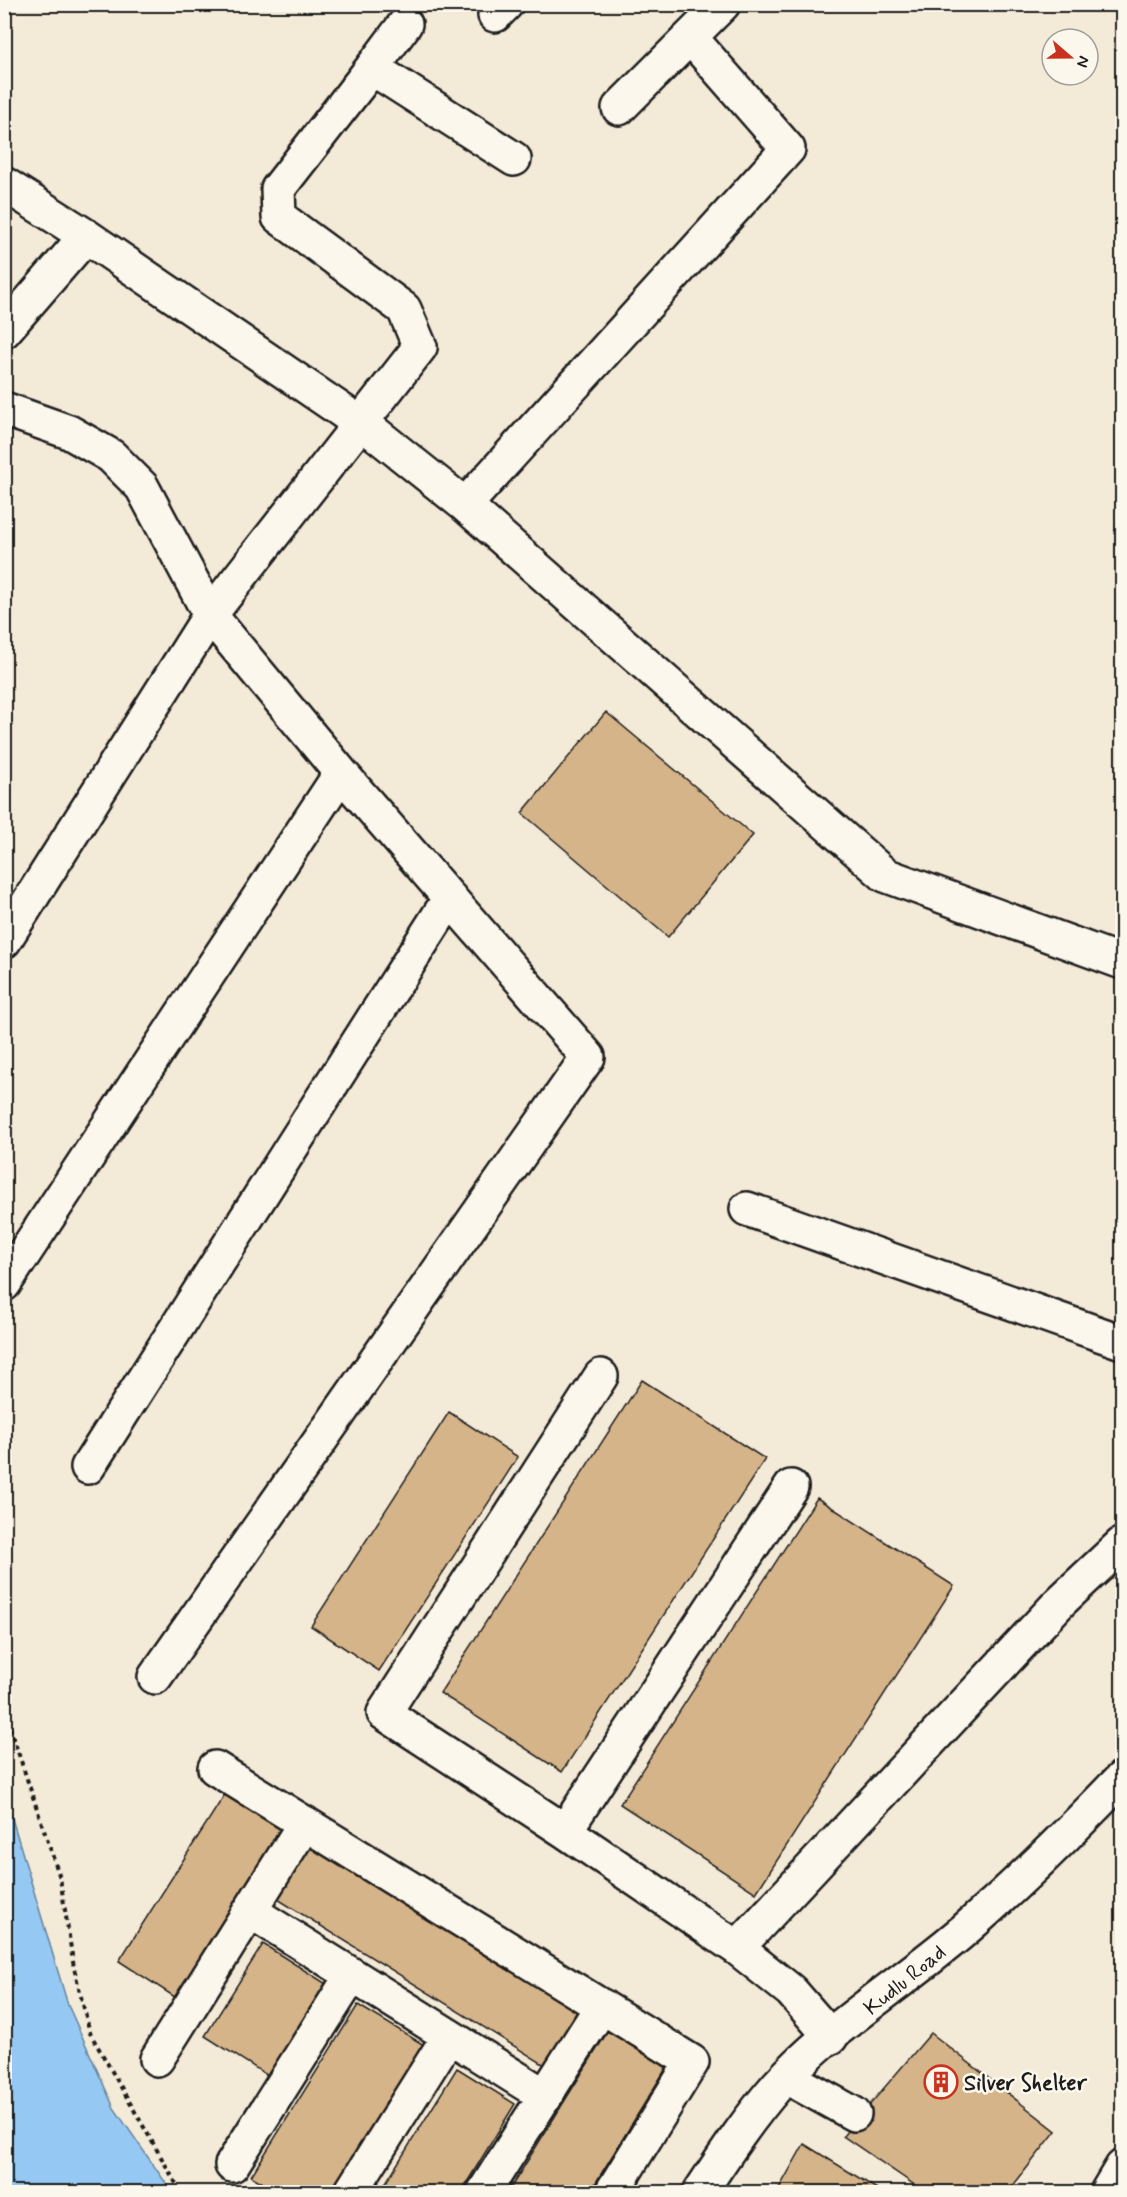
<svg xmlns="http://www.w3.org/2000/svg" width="1127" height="2197" font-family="Mynerve,sans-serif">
<rect width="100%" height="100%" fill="#f4ead8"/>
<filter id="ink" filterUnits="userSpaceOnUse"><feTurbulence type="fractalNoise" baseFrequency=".0167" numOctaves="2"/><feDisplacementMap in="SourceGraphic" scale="12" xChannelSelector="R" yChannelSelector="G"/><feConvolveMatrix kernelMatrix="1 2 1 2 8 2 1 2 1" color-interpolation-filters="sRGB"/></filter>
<g filter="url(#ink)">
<!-- water -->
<path fill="#95c8f2" stroke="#65839c" stroke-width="1.5" d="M5,1795L68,2005L114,2108L172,2192H5Z"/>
<!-- building -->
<path fill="#d6b489" stroke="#1c1c1c" stroke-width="1.5" d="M606,712L753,835L668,937L522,813Z
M642,1380L765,1459L562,1772L440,1693Z
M449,1412L518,1457L379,1671L311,1626Z
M817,1498L954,1586L756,1893L620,1804Z
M227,1791L292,1833L184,2003L119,1961Z
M313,1837L589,2008L551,2069L276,1898Z
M263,1944L331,1987L273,2079L205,2036Z
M358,2005L424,2045L332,2192H278L251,2176Z
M608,2031L667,2067L590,2192H508Z
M931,2033L1056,2131L1008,2192H925L843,2136Z
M457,2068L515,2104L461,2192H380Z
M804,2144L882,2192H777Z"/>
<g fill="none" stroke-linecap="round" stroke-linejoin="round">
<!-- minor casing -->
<g stroke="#1c1c1c" stroke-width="38">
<path id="minor" d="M495,15L506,4
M372,68L405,24
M619,108L690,37
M4,184L86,236L376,434L465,505L885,875L1122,962
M4,331L86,236
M4,409L69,432L111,456L142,487L210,615L341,773L588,1057L155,1677
M465,505L788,149L690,37L723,4
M4,941L210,615L420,347L404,309L279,217L278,189L372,68L514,159
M747,1209L1122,1342
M4,1284L341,773
M601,1376L384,1713L565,1831L737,1948L791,1991L831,2037
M88,1467L450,898
M215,1768L692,2062L612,2192
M565,1831L791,1487
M250,1911L545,2096
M737,1948L1061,1601L1122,1544
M157,2059L305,1823
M787,2077L854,2114
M232,2165L352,1975
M351,2192L449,2036
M484,2192L602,2006
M1107,2192L1122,2167"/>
</g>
<!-- tertiary casing -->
<g stroke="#1c1c1c" stroke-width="38">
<path id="tertiary" d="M700,2192C724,2156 748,2119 777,2086C829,2027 909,1979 969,1926C1023,1879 1073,1829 1122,1778"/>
</g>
<!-- path -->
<path stroke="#1c1c1c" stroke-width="4" stroke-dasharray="4.5 4.5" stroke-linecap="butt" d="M4,1710L60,1878L74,1968L90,2033L181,2192"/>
<!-- minor -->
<use href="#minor" stroke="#fbf7ec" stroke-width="33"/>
<!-- tertiary -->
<use href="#tertiary" stroke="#fbf7ec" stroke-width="33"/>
</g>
</g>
<!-- icons -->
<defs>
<g id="building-ring" transform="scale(1.725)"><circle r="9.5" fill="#fbf7ec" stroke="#c8321e" stroke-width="1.5"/><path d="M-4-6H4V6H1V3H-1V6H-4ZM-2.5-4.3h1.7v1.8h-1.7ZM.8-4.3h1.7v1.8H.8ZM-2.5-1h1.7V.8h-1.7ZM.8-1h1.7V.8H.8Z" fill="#c8321e"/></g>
</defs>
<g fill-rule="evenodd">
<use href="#building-ring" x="941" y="2082"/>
</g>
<g text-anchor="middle" stroke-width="5" stroke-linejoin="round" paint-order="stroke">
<!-- street labels -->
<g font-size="22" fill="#1c1c1c" stroke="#fbf7ec">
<text transform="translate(904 1979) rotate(-39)" y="8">Kudlu Road</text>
</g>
<!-- poi labels -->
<g font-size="22" font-weight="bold" fill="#1c1c1c" stroke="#fbf7ec" text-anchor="start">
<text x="964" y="2090">Silver Shelter</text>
</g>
</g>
<!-- margin -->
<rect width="1127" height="2197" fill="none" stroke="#fbf7ec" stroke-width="24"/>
<rect x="12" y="12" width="1103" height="2173" fill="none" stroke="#1c1c1c" stroke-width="2" filter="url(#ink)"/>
<!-- north arrow -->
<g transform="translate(1070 57) rotate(110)"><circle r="28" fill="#fbf7ec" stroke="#a29f99" stroke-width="1.5"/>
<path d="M0-4.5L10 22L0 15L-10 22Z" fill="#c8321e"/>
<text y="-9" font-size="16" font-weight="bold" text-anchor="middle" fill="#1c1c1c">N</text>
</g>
</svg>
